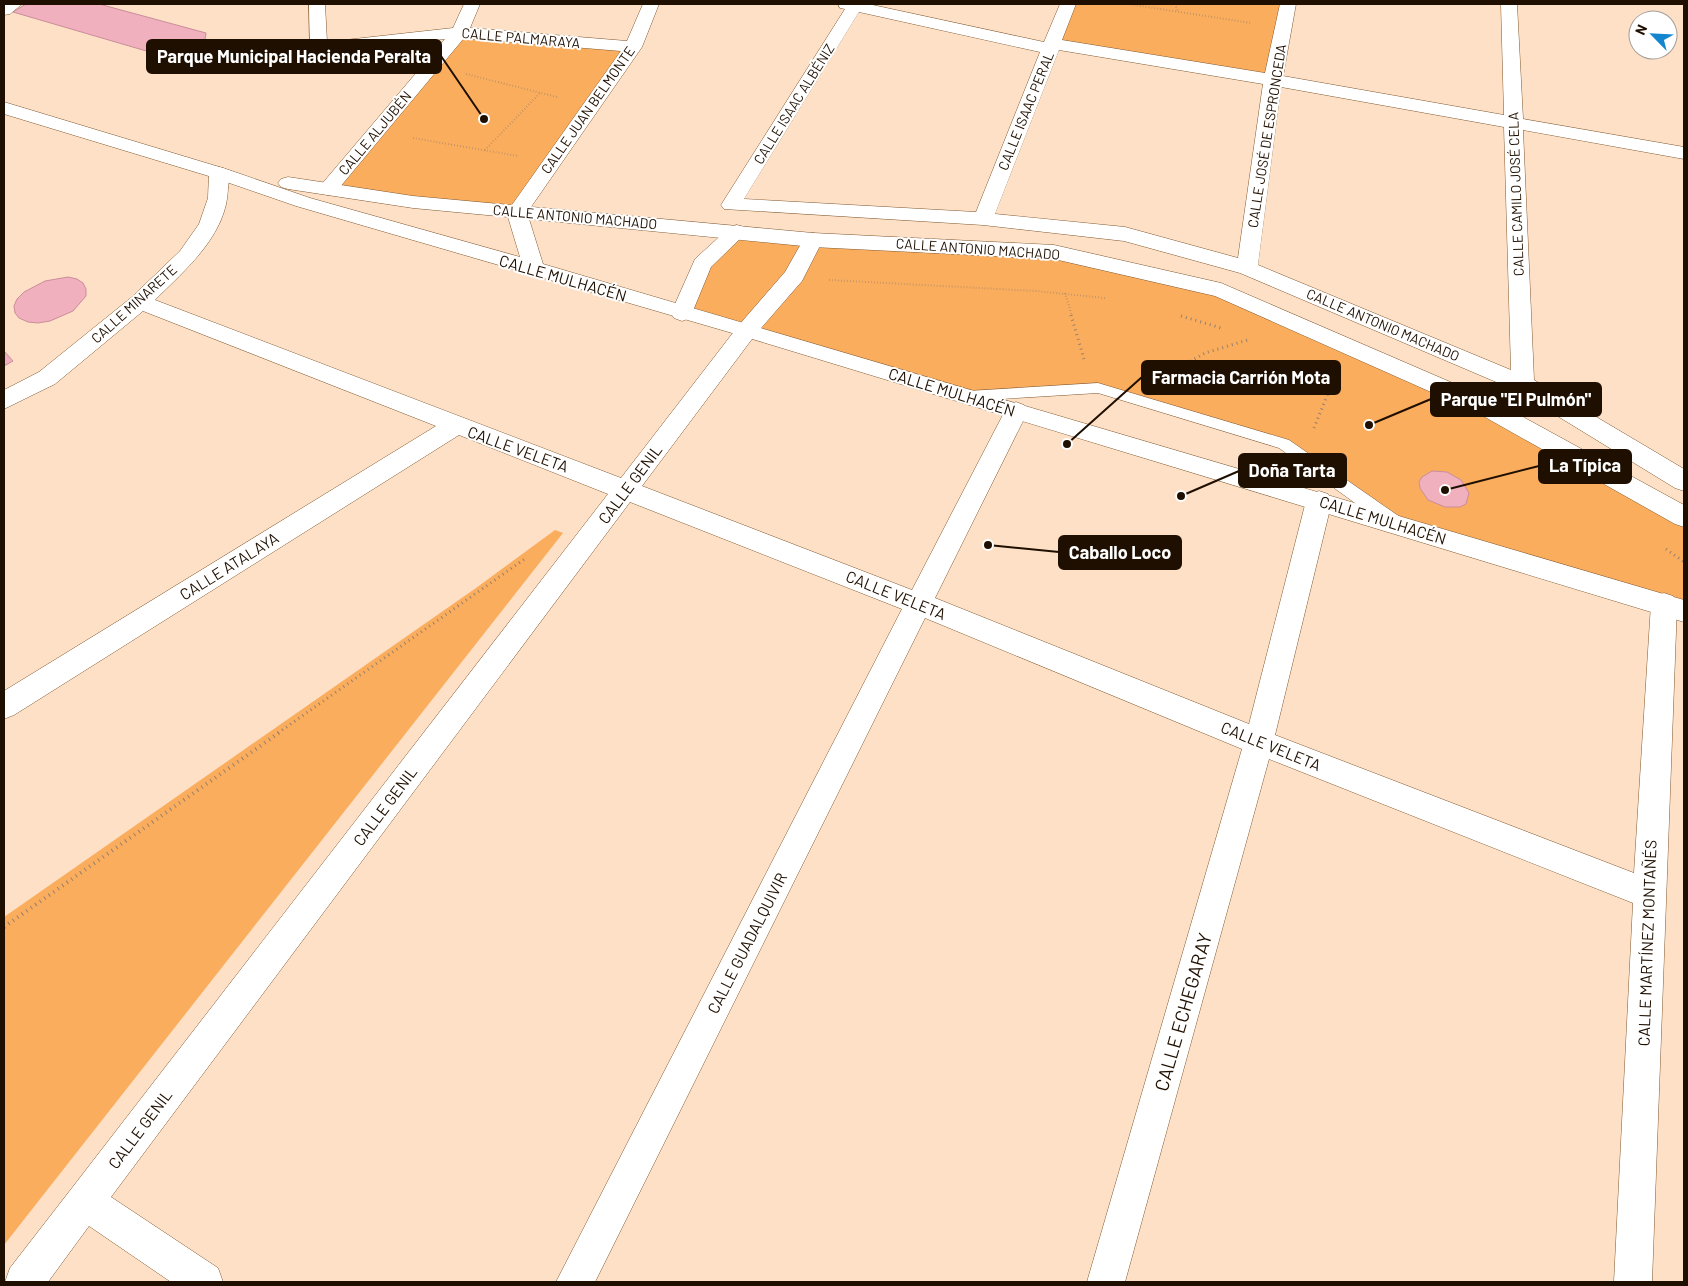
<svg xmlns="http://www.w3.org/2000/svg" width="1688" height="1286" font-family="Barlow,sans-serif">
<rect width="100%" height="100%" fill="#fde0c6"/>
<!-- green -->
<path fill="#fbad5e" d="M1068,4H1288L1273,80L1053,44Z
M460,32L633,47L517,212L328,189Z
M737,232L1054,252L1221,290L1484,406L1684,517V611L1397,525L1284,444L1098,388L968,396L682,313L702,264Z
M555,530L563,533L4,1245V917L476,588Z"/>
<!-- building -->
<path fill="#f0b0be" stroke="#cb8d9b" d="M26,4H99L206,33L201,67L13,12Z
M68,277L77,279L83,283L86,289V296L73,311L50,321L38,323L28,322L19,318L15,313L14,306L17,299L24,292L45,281Z
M4,351L13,361L4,366Z
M1432,471L1447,472L1461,480L1469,493L1466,504L1460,507H1445L1428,500L1420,488L1419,482L1422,477Z"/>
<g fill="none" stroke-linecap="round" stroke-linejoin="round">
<!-- lane casing -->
<g stroke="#815930" stroke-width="1">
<path id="lane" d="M1098,383L1289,440L1400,517L1402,522L1400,527L1394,528L1388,527L1279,448L1098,393L968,401L963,400L961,396L963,392L968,391Z"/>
</g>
<!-- street casing -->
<g stroke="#815930" stroke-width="1">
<path id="street" d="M4,4H22L10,14L4,15Z
M309,4H325L327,42L453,28L464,4H480L470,28L627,41L643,4H659L642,47L524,217L517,218L510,217L507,212L621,51L464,38L335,193L328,195L321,193L318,189L321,185L445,39L319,53L313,52L310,48Z
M838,4H868L1044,42L1060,4H1076L1062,40L1265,73L1280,4H1296L1283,76L1504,115L1501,4H1517L1523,119L1684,147V159L1523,130L1534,380L1684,469V491L1675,488L1515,390L1240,273L1124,241L983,225L724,209L721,205L845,9L840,8ZM859,12L1040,52L976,212L744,199ZM1059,50L1263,84L1238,258L1125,227L995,214ZM1281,87L1504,127L1511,370L1258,265Z
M219,167L226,169C230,175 229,181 228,188C227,235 186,269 155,300L621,478L739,325L785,272L806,235L813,233L820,235L823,240L802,281L755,335L642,486L912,590L1008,405L1016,402L1024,405L1028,411L935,598L1249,724L1306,501L1310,494L1319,491L1328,494L1332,501L1275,735L1634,873L1651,604L1655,596L1664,593L1673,596L1677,604L1652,1282H1614L1633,903L1269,759L1125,1282H1087L1242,749L925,618L595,1282H556L902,609L630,502L111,1197L218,1268L223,1282H171L89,1226L48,1282H5L10,1268L72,1188L608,494L459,435L14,715L4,719V691L436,426L143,311L55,384L4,409V390L39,372L132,297L180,251L199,224L208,198L209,173L212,169Z
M737,225L744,227L747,232L711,267L690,318L682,321L674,318L671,313L695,259L730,227Z"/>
</g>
<!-- secondary casing -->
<g stroke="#815930" stroke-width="1">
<path id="secondary" d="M4,102L226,169L310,198L520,257L508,217L413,208L288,189L281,187L278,183L281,179L288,177L413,196L813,233L1054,245L1221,283L1492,400L1684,505V527L1675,524L1476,412L1215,296L1054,259L813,247L529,219L543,264L1684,600V622L739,335L296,206L212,177L4,114Z"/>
</g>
<!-- path-far2 -->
<path stroke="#97806b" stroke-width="2" stroke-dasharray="0.5 2.5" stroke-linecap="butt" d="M1128,4L1251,23
M1175,4L1178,12
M466,74L557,97
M413,138L518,156
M485,150L540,93
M829,280L1036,291L1105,298
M1065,293L1072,316"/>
<!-- path-far1 -->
<path stroke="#97806b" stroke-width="3" stroke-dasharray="1 4" stroke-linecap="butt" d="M1071,315L1084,359
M1181,316L1221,328
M1164,376L1205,353L1251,339
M1314,428L1335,376
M1666,549L1684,562
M278,733L526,558"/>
<!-- path -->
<path stroke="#97806b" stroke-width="4" stroke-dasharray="1 4.5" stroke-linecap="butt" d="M4,927L280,732"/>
<!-- lane -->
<use href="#lane" fill="#fff" fill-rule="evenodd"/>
<!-- street -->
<use href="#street" fill="#fff" fill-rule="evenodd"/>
<!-- secondary -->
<use href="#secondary" fill="#fff" fill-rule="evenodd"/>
</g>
<g text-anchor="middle" stroke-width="4" stroke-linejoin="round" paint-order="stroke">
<!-- far-street labels -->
<g font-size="14" fill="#1f0f01" stroke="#fff">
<text transform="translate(521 38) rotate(5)" y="5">CALLE PALMARAYA</text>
<text transform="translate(794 104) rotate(-58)" y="5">CALLE ISAAC ALBÉNIZ</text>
<text transform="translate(588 110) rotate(-55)" y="5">CALLE JUAN BELMONTE</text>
<text transform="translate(1026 111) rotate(-68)" y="5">CALLE ISAAC PERAL</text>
<text transform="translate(375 133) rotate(-50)" y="5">CALLE ALJUBÉN</text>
<text transform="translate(1267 136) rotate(-81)" y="5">CALLE JOSÉ DE ESPRONCEDA</text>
<text transform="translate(1516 194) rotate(-92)" y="5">CALLE CAMILO JOSÉ CELA</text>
<text transform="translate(575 217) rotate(5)" y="5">CALLE ANTONIO MACHADO</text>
<text transform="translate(978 249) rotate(4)" y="5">CALLE ANTONIO MACHADO</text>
<text transform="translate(134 304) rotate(-42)" y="5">CALLE MINARETE</text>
<text transform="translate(1383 325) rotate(23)" y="5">CALLE ANTONIO MACHADO</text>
</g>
<!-- street labels -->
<g font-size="16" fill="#1f0f01" stroke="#fff">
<text transform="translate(563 278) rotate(16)" y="6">CALLE MULHACÉN</text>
<text transform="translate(952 392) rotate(17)" y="6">CALLE MULHACÉN</text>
<text transform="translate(518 449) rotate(20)" y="6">CALLE VELETA</text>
<text transform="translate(630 484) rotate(-53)" y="6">CALLE GENIL</text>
<text transform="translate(1383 520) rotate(17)" y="6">CALLE MULHACÉN</text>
<text transform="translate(229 566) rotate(-32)" y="6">CALLE ATALAYA</text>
<text transform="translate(896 595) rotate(22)" y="6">CALLE VELETA</text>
<text transform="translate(1271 746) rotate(22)" y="6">CALLE VELETA</text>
<text transform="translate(385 806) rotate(-53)" y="6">CALLE GENIL</text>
<text transform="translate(747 943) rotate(-63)" y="6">CALLE GUADALQUIVIR</text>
<text transform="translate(1647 943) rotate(-88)" y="6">CALLE MARTÍNEZ MONTAÑÉS</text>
<text transform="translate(140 1129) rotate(-53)" y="6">CALLE GENIL</text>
</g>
<!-- near-street labels -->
<g font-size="19" fill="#1f0f01" stroke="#fff">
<text transform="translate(1183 1012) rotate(-74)" y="7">CALLE ECHEGARAY</text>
</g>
</g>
<!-- callouts -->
<path fill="none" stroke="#1f0f01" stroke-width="2" d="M484 119L441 56M1067 444L1142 377M1369 425L1431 399M1445 490L1539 466M1181 496L1239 471M988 545L1059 552"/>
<g fill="#1f0f01" stroke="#fff" stroke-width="2">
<circle cx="484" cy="119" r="5"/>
<circle cx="1067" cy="444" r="5"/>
<circle cx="1369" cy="425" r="5"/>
<circle cx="1445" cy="490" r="5"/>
<circle cx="1181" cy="496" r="5"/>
<circle cx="988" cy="545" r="5"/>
</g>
<g fill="#1f0f01" stroke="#1f0f01" stroke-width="2">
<rect x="147" y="40" width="294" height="33" rx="5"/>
<rect x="1142" y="361" width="198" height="33" rx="5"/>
<rect x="1431" y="383" width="170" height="33" rx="5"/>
<rect x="1539" y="450" width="92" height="33" rx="5"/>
<rect x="1239" y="454" width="107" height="33" rx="5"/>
<rect x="1059" y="536" width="122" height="33" rx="5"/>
</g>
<g font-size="18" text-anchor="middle" font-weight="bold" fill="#fff">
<text x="294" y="63">Parque Municipal Hacienda Peralta</text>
<text x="1241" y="384">Farmacia Carrión Mota</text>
<text x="1516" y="406">Parque "El Pulmón"</text>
<text x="1585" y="472">La Típica</text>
<text x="1292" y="477">Doña Tarta</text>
<text x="1120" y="559">Caballo Loco</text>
</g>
<!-- border -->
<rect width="1688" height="1286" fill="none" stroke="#1f0f01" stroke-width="10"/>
<!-- north arrow -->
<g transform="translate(1653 35) rotate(294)"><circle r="24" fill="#ffffff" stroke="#a59f99"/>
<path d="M0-4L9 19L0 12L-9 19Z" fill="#1386cf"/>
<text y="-8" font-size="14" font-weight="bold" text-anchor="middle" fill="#1f0f01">N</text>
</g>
</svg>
